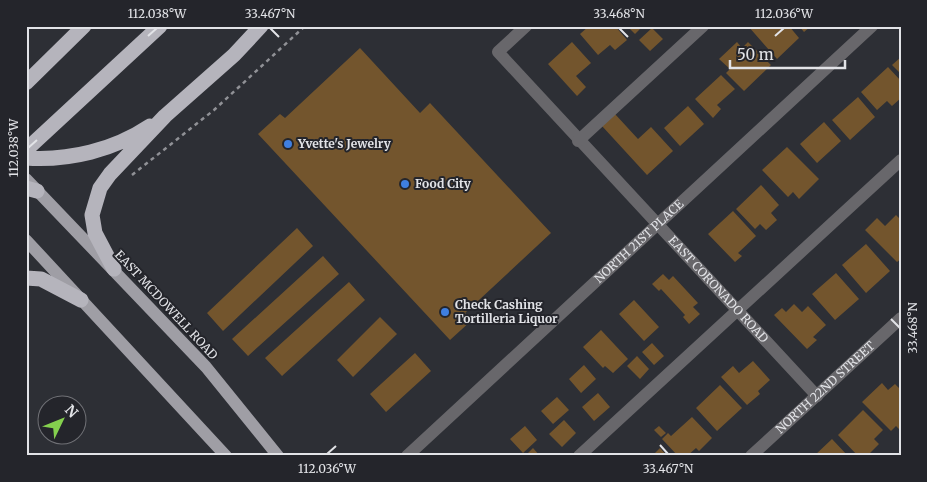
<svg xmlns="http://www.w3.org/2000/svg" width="927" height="482" font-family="Merriweather,serif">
<rect width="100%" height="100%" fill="#2d2f35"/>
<!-- building -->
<path fill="#73552d" d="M589,26H615L627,40L615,50L610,45L598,55L580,34Z
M627,26H643L635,34Z
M748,26H789L799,38L777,59Z
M799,26H811L804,32Z
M652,28L663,39L650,51L639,40Z
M572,42L591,63L576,76L586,87L577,96L548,64Z
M737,42L742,48L748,42L771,65L744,91L726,73L730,69L719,59Z
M360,48L420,113L430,103L551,233L465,313L472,320L450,340L258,134L280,114L285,118Z
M901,57V74L892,65Z
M888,67L901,81V98L892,106L887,101L877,110L861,92Z
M721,75L735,89L717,105L721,109L713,118L695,99Z
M858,97L875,117L850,140L832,120Z
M688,106L704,124L680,146L664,128Z
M615,114L638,139L651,127L673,151L647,175L602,126Z
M824,122L841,141L817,163L800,144Z
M787,147L819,179L799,199L793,192L788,197L762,170Z
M761,185L779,205L771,213L777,220L766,230L760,224L755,229L736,209Z
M733,211L756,236L738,253L742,256L735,262L708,234Z
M896,215L901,220V259L897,262L865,230L877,218L885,226Z
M297,228L313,246L223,331L207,313Z
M866,244L890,271L866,293L842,265Z
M323,256L339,274L248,356L232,339Z
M836,273L859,299L835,320L812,294Z
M663,274L669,280L673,276L698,303L693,307L700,314L689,324L683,317L685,315L661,289L659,291L652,284Z
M349,282L365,300L282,376L265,358Z
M634,300L659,327L644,341L619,314Z
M794,304L802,312L808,306L826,325L813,337L817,340L807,349L774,315L782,308L786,312Z
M380,317L397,334L353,377L337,360Z
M601,330L628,359L613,373L605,366L603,368L583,347Z
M652,343L664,356L654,365L642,352Z
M415,353L431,371L386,412L370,394Z
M637,356L649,369L640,379L627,366Z
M753,361L770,380L758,391L760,394L747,405L721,377L733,366L739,373Z
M584,365L596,379L581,393L569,379Z
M882,383L888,390L895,384L901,390L899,409L901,431L896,426L891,431L862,402Z
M720,385L742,408L717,431L696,408Z
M598,393L610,407L594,421L582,407Z
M557,397L569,410L553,424L541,411Z
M863,410L883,430L874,439L879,444L867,456H858L838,435Z
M692,417L712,438L699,451L696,448L687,456H678L662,439L668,433L671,436Z
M564,420L576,433L562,447L549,434Z
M525,426L537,440L523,453L510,439Z
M659,426L666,433L661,437L654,430Z
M832,439L848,456H814Z
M533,448L540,456H525Z
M660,448L667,456H652Z"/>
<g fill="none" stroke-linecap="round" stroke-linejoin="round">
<!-- path -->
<path stroke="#909196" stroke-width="2.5" stroke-dasharray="4 4" stroke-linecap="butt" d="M132,175L214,110L305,26"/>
<!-- minor -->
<g stroke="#68676b" stroke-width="12">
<path id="s1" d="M526,26L498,52L817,396"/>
<path d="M578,141L703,26"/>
<path id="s2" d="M407,456L872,26"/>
<path d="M579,456L901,160"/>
<path id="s3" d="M751,456L901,318"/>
</g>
<!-- major -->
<path stroke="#9f9ea5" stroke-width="12" d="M26,179L206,367L278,456
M26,240L226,456"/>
<!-- highway -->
<path stroke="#b5b4bc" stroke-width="15" d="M26,83L84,26
M26,150L160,26
M26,158C69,161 114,150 150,126
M26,188L37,191
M114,269L95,233L92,215L100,188L110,174L165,116L234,55L261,26
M26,278L41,279L81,300"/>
</g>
<!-- ticks -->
<path fill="none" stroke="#e2e3e7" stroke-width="2" d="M270,28L279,37M619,28L628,37M148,36L157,28M775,36L784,28M28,148L37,140M891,319L900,328M660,445L668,454M327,454L336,446"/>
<!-- markers -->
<g fill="#3f7fe0" stroke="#24252b" stroke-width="2">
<circle cx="288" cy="144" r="5"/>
<circle cx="405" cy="184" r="5"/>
<circle cx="445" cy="312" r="5"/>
</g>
<g text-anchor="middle" stroke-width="4" stroke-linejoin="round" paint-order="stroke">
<!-- poi labels -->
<g font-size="12" font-weight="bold" fill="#e2e3e7" stroke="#24252b" text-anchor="start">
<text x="298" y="148">Yvette's Jewelry</text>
<text x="415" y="188">Food City</text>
<text x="455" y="309">Check Cashing<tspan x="455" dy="14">Tortilleria Liquor</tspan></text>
</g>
<!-- street labels -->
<g font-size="12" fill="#e2e3e7" stroke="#24252b">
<text dy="4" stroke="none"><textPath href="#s2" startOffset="316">NORTH 21ST PLACE</textPath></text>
<text dy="4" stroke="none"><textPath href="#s1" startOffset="362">EAST CORONADO ROAD</textPath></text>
<text transform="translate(166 305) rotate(47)" y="4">EAST MCDOWELL ROAD</text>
<text dy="4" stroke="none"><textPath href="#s3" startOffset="101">NORTH 22ND STREET</textPath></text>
</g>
</g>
<!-- border -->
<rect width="927" height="482" fill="none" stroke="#24252b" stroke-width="55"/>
<!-- north arrow -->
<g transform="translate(62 420) rotate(47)"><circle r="24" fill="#24252b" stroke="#707176"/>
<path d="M0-4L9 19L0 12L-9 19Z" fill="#84d04e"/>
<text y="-8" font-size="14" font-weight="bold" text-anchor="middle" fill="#e2e3e7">N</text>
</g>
<!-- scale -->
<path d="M730 60v8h115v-8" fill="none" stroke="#e2e3e7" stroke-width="2.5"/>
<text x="737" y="60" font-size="15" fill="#e2e3e7" stroke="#24252b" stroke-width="4" paint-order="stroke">50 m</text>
<rect x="28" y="28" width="872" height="426" fill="none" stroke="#e2e3e7" stroke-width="2"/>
<g font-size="12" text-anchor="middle" fill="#e2e3e7">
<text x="157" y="18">112.038°W</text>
<text x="270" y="18">33.467°N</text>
<text x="619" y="18">33.468°N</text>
<text x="784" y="18">112.036°W</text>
<text transform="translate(14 148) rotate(-90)" y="4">112.038°W</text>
<text transform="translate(913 328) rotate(-90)" y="4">33.468°N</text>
<text x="327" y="473">112.036°W</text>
<text x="668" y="473">33.467°N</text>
</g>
</svg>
